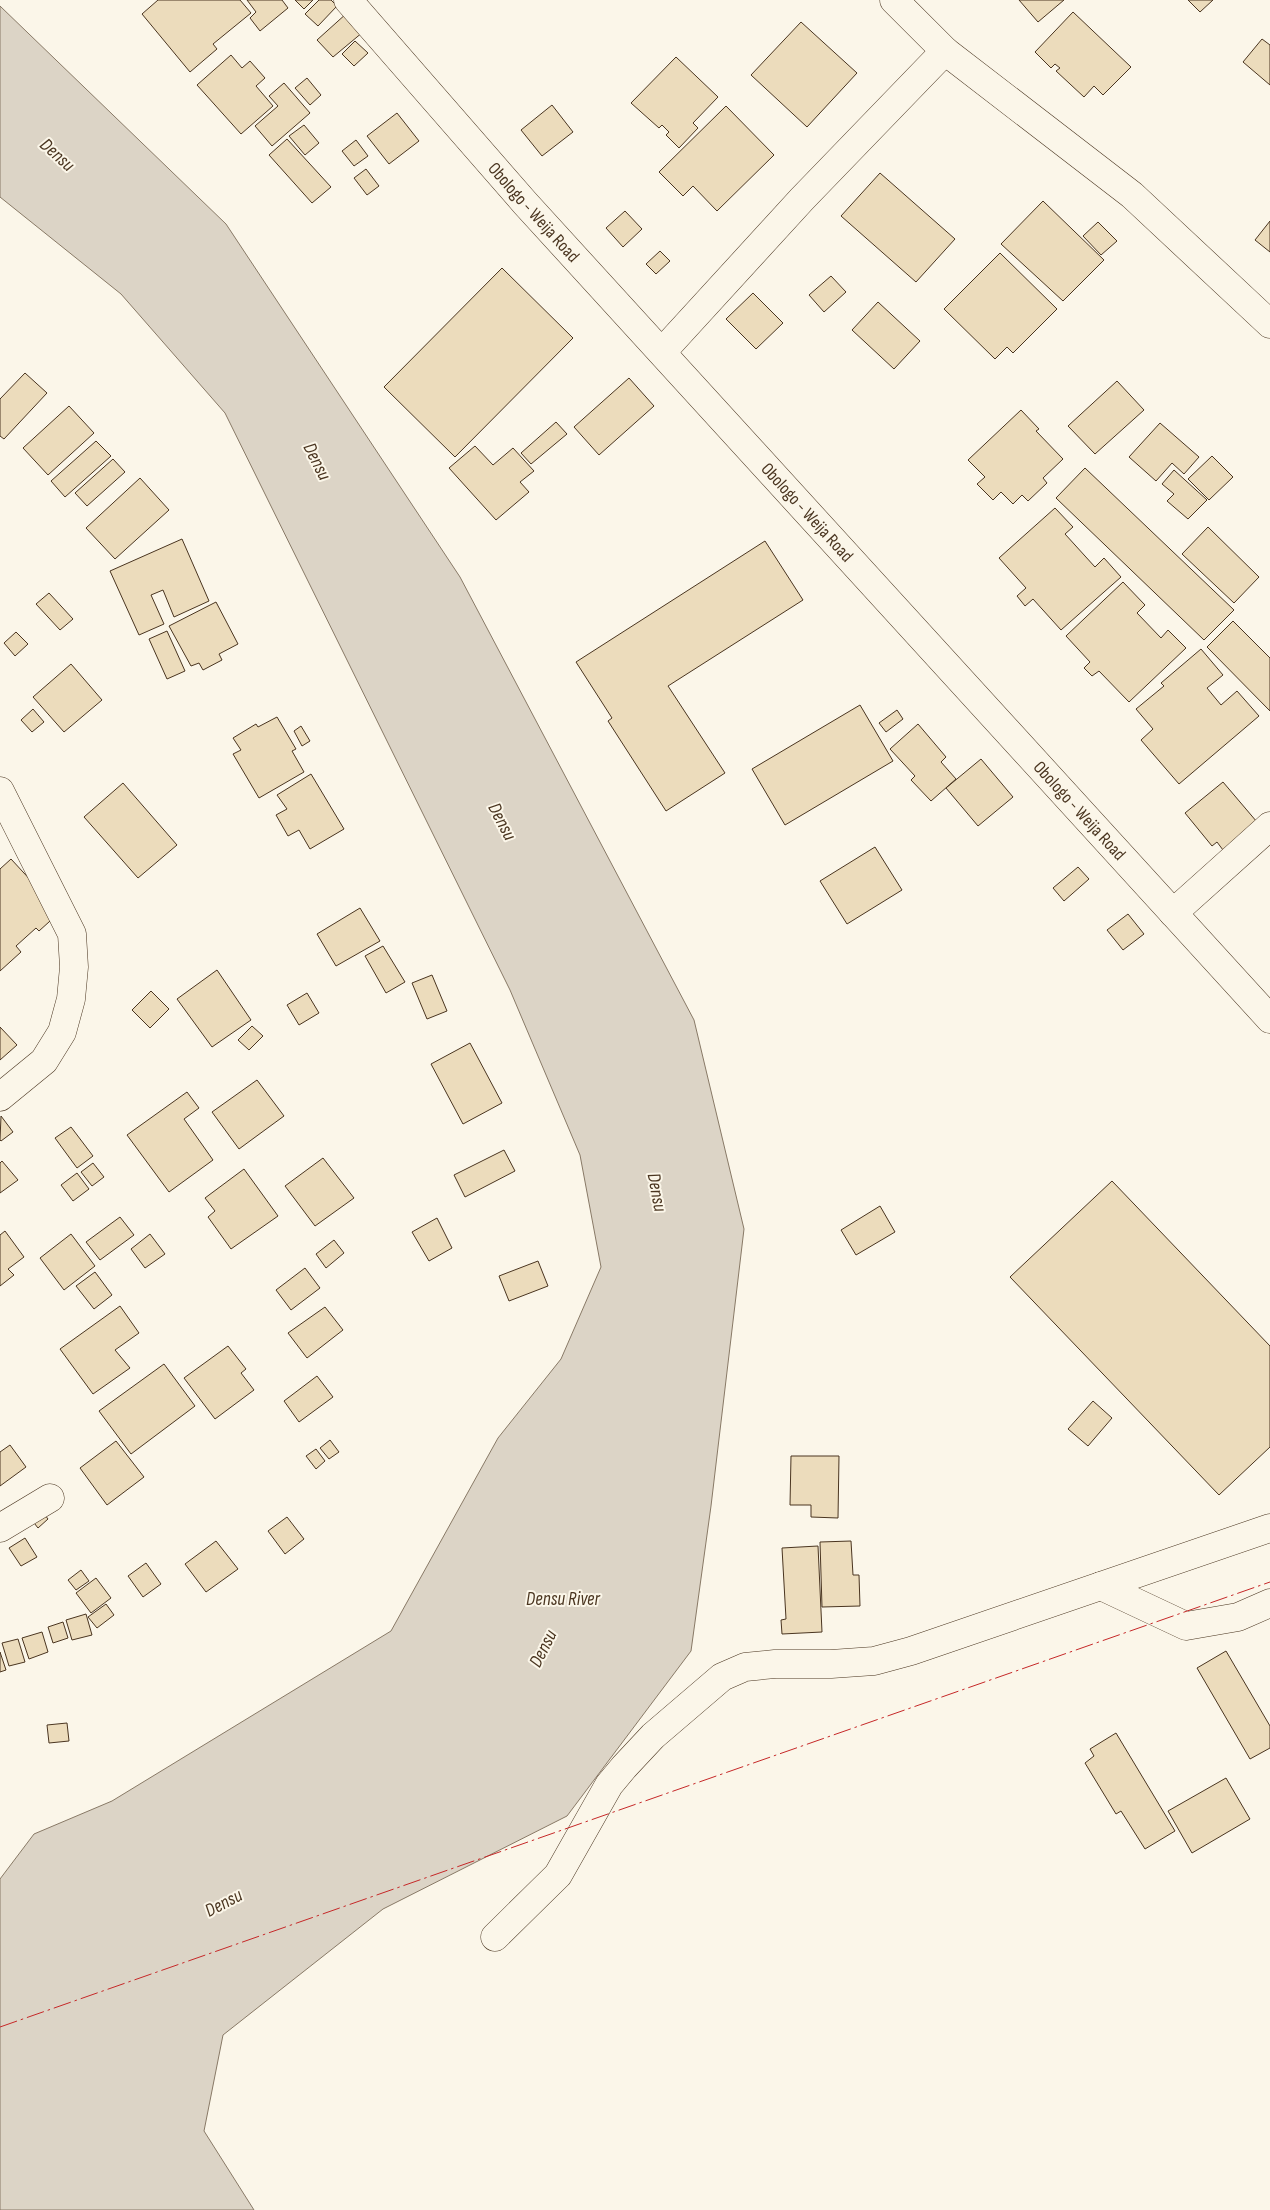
<svg xmlns="http://www.w3.org/2000/svg" width="1270" height="2210" font-family="'Sofia Sans Condensed',sans-serif">
<rect width="100%" height="100%" fill="#fbf6e9"/>
<!-- water -->
<path fill="#dcd4c6" stroke="#887966" d="M0,6L226,224L460,577L694,1020L744,1229L711,1506L691,1651L567,1816L383,1909L223,2035L204,2131L254,2210H0V1879L34,1834L112,1801L391,1631L498,1438L561,1359L601,1267L580,1155L510,990L225,413L121,294L0,197Z"/>
<!-- building -->
<path fill="#ecdcbc" stroke="#4a3520" d="M158,0H240L251,13L213,44L217,49L190,72L142,14Z
M247,0H282L288,8L260,31L250,18L256,12Z
M295,0H313L304,9Z
M319,0H331L337,6L318,26L305,14Z
M1019,0H1064L1038,22Z
M1188,0H1213L1200,12Z
M1073,12L1131,67L1103,95L1094,86L1084,97L1056,71L1060,68L1055,64L1051,68L1035,52Z
M347,13L363,32L333,57L317,40Z
M801,22L857,73L807,127L751,75Z
M1262,39L1270,45V85L1243,62Z
M355,41L368,53L354,66L342,54Z
M231,55L242,68L250,61L265,78L256,86L273,106L241,134L197,85Z
M676,57L718,97L693,123L698,128L679,148L666,135L669,132L662,125L659,128L631,103Z
M307,78L321,95L310,105L295,88Z
M284,83L310,113L272,146L255,126L278,106L269,96Z
M552,105L573,132L542,156L521,130Z
M726,106L774,155L717,211L693,186L683,196L659,172Z
M397,113L419,141L389,164L367,136Z
M304,125L319,143L305,155L289,136Z
M287,139L331,187L312,203L269,155Z
M356,140L368,156L354,166L342,151Z
M366,169L379,186L367,195L354,178Z
M880,173L955,239L916,282L841,216Z
M1043,201L1104,260L1063,301L1001,244Z
M625,211L642,229L623,247L606,228Z
M1270,221V252L1255,240Z
M1098,222L1117,241L1101,255L1083,236Z
M660,251L670,261L656,274L646,264Z
M1000,253L1057,309L1013,353L1007,347L995,359L944,309Z
M502,268L573,338L455,457L384,387Z
M831,276L846,292L824,312L809,295Z
M753,293L783,323L756,349L726,319Z
M878,302L920,341L894,369L852,330Z
M25,373L47,393L4,439L0,436V399Z
M629,378L654,406L599,455L574,427Z
M1117,381L1144,410L1095,454L1068,426Z
M69,406L94,433L48,475L23,448Z
M1021,410L1039,429L1036,431L1063,459L1043,478L1047,483L1028,501L1022,495L1013,504L1001,492L993,500L977,484L985,477L968,460Z
M556,422L567,434L531,464L521,453Z
M1160,423L1199,457L1184,474L1172,463L1156,481L1129,457Z
M96,441L111,456L65,497L51,481Z
M475,446L493,465L513,448L534,471L520,482L529,492L496,520L449,468Z
M1212,456L1233,477L1209,500L1188,479Z
M113,459L125,472L87,506L75,493Z
M1085,468L1234,610L1204,640L1056,498Z
M1174,470L1207,500L1188,519L1167,501L1174,494L1162,484Z
M140,478L169,510L115,559L86,528Z
M1055,508L1073,527L1065,534L1095,567L1104,558L1121,577L1061,630L1033,599L1025,606L1017,596L1026,588L999,558Z
M1208,527L1259,577L1234,603L1182,554Z
M182,539L209,601L174,617L163,590L151,595L164,624L139,635L110,571Z
M765,541L803,600L668,686L725,773L666,811L608,721L612,718L576,662Z
M1123,582L1145,605L1137,613L1161,638L1168,630L1186,648L1129,702L1099,671L1092,676L1084,668L1090,662L1066,636Z
M49,593L73,619L60,630L36,604Z
M216,602L238,644L219,654L222,660L203,670L199,663L191,666L169,626Z
M1233,621L1270,658V711L1207,647Z
M167,631L185,671L167,679L149,639Z
M16,632L28,644L15,656L4,643Z
M1201,649L1223,675L1207,688L1221,705L1237,691L1259,716L1179,784L1141,740L1153,729L1136,709L1164,686L1161,683Z
M71,664L102,700L64,732L33,697Z
M860,705L893,761L785,825L752,769Z
M33,709L44,722L32,732L21,720Z
M897,710L903,719L886,732L879,723Z
M277,717L296,749L292,751L304,772L259,798L233,754L241,750L233,738L256,724L258,727Z
M918,724L946,757L941,762L956,779L931,801L911,780L915,776L890,749Z
M301,726L310,741L302,746L294,731Z
M981,759L1013,797L978,826L946,788Z
M311,774L344,829L310,849L299,830L288,836L276,815L287,809L277,795Z
M1223,782L1257,822L1223,850L1217,842L1212,846L1185,813Z
M123,783L177,845L138,878L84,817Z
M875,847L902,890L847,924L820,881Z
M11,859L60,912L39,931L36,928L16,946L21,952L0,971V869Z
M1078,867L1089,879L1064,901L1053,888Z
M360,908L380,941L336,966L317,934Z
M1128,914L1144,934L1123,950L1107,930Z
M383,946L405,982L386,993L365,956Z
M217,970L251,1020L212,1047L177,999Z
M432,975L447,1011L427,1019L412,983Z
M151,991L169,1009L150,1028L132,1010Z
M307,993L319,1013L299,1025L287,1005Z
M252,1026L263,1036L249,1050L238,1040Z
M0,1027L17,1045L0,1060Z
M470,1043L502,1103L463,1124L431,1064Z
M257,1080L284,1116L239,1149L212,1112Z
M187,1092L199,1108L184,1119L213,1160L169,1192L127,1135Z
M1,1116L13,1132L1,1141L0,1140Z
M71,1127L93,1156L77,1168L55,1138Z
M504,1150L515,1171L465,1197L454,1175Z
M323,1158L354,1198L315,1226L285,1186Z
M2,1161L18,1180L0,1193V1163Z
M93,1163L104,1177L92,1186L81,1172Z
M244,1169L278,1216L231,1249L208,1217L215,1211L205,1198Z
M77,1173L89,1189L73,1201L61,1185Z
M1112,1181L1270,1346V1447L1219,1495L1010,1277Z
M880,1206L895,1232L856,1255L841,1230Z
M120,1217L134,1235L100,1260L86,1242Z
M437,1218L452,1248L429,1261L412,1232Z
M5,1231L24,1257L8,1269L14,1275L0,1286V1235Z
M71,1234L95,1266L64,1290L40,1258Z
M150,1234L165,1254L145,1268L131,1249Z
M334,1240L344,1253L326,1268L316,1254Z
M538,1261L548,1286L509,1301L499,1276Z
M305,1268L320,1288L291,1310L276,1290Z
M95,1272L112,1295L94,1309L76,1286Z
M120,1306L139,1333L115,1350L130,1368L93,1394L60,1349Z
M325,1307L343,1330L307,1358L288,1333Z
M228,1346L246,1369L241,1373L254,1390L215,1419L184,1378Z
M164,1364L195,1406L131,1454L99,1411Z
M317,1376L333,1397L299,1422L284,1401Z
M1093,1401L1112,1418L1088,1446L1068,1429Z
M330,1440L339,1452L329,1459L320,1448Z
M116,1441L144,1477L107,1505L80,1468Z
M10,1445L26,1467L0,1486V1452Z
M316,1449L325,1461L316,1469L306,1456Z
M791,1456H839L838,1518L811,1517V1505H790Z
M41,1510L48,1519L38,1528L31,1519Z
M287,1517L304,1539L285,1554L268,1531Z
M25,1538L37,1557L21,1566L9,1548Z
M216,1541L238,1569L206,1592L185,1564Z
M851,1541L853,1575H859L860,1606L822,1607L820,1542Z
M818,1546L822,1632L782,1634L781,1620L786,1619L782,1548Z
M146,1563L161,1584L143,1597L128,1576Z
M81,1570L89,1581L76,1590L68,1580Z
M96,1578L111,1598L91,1613L76,1593Z
M106,1604L114,1615L97,1628L88,1617Z
M86,1614L92,1635L72,1640L66,1620Z
M63,1622L68,1638L53,1643L48,1627Z
M42,1632L48,1652L29,1659L22,1638Z
M18,1639L25,1662L9,1666L2,1643Z
M1226,1651L1270,1726V1748L1250,1759L1197,1668Z
M0,1652L6,1670L0,1672Z
M67,1723L69,1741L49,1743L47,1725Z
M1116,1733L1175,1831L1145,1849L1121,1811L1116,1814L1085,1763L1094,1756L1090,1749Z
M1226,1778L1250,1819L1192,1853L1168,1811Z"/>
<g fill="none" stroke-linecap="round" stroke-linejoin="round">
<!-- minor casing -->
<g stroke="#4a3520" stroke-width="29">
<g id="minor">
<path id="s1" d="M348,0L525,203L1270,1019"/>
<path d="M945,51L1132,195L1270,324"/>
<path d="M662,352L802,199L945,51L894,0"/>
<path d="M0,791L72,934L74,967L71,999L62,1032L44,1061L0,1097"/>
<path d="M1173,913L1270,826"/>
<path d="M0,1528L50,1498"/>
<path d="M1101,1586L1186,1626L1238,1617L1270,1603"/>
<path d="M495,1937L558,1875L609,1785L624,1767L653,1736L722,1677L745,1667L775,1664H831L874,1661L911,1651L1270,1528"/>
</g>
</g>
<!-- minor -->
<use href="#minor" stroke="#fbf6e9" stroke-width="28"/>
<!-- power -->
<path stroke="#c62828" stroke-width="1" stroke-dasharray="18 4 2.5 4" stroke-linecap="butt" d="M0,2027L1270,1582"/>
</g>
<g text-anchor="middle" stroke-width="4" stroke-linejoin="round" paint-order="stroke">
<!-- street labels -->
<g font-size="18" fill="#4a3520" stroke="#fbf6e9">
<text dy="6" stroke="none"><textPath href="#s1" startOffset="282">Obologo - Weija Road</textPath></text>
<text dy="6" stroke="none"><textPath href="#s1" startOffset="688">Obologo - Weija Road</textPath></text>
<text dy="6" stroke="none"><textPath href="#s1" startOffset="1092">Obologo - Weija Road</textPath></text>
</g>
<!-- water labels -->
<g font-size="19" font-style="italic" fill="#4a3520" stroke="#fbf6e9">
<text transform="translate(58 154) rotate(42)" y="7">Densu</text>
<text transform="translate(318 461) rotate(63)" y="7">Densu</text>
<text transform="translate(503 821) rotate(62)" y="7">Densu</text>
<text transform="translate(658 1192) rotate(79)" y="7">Densu</text>
<text x="563" y="1605">Densu River</text>
<text transform="translate(542 1648) rotate(-63)" y="7">Densu</text>
<text transform="translate(223 1902) rotate(-28)" y="7">Densu</text>
</g>
</g>
</svg>
